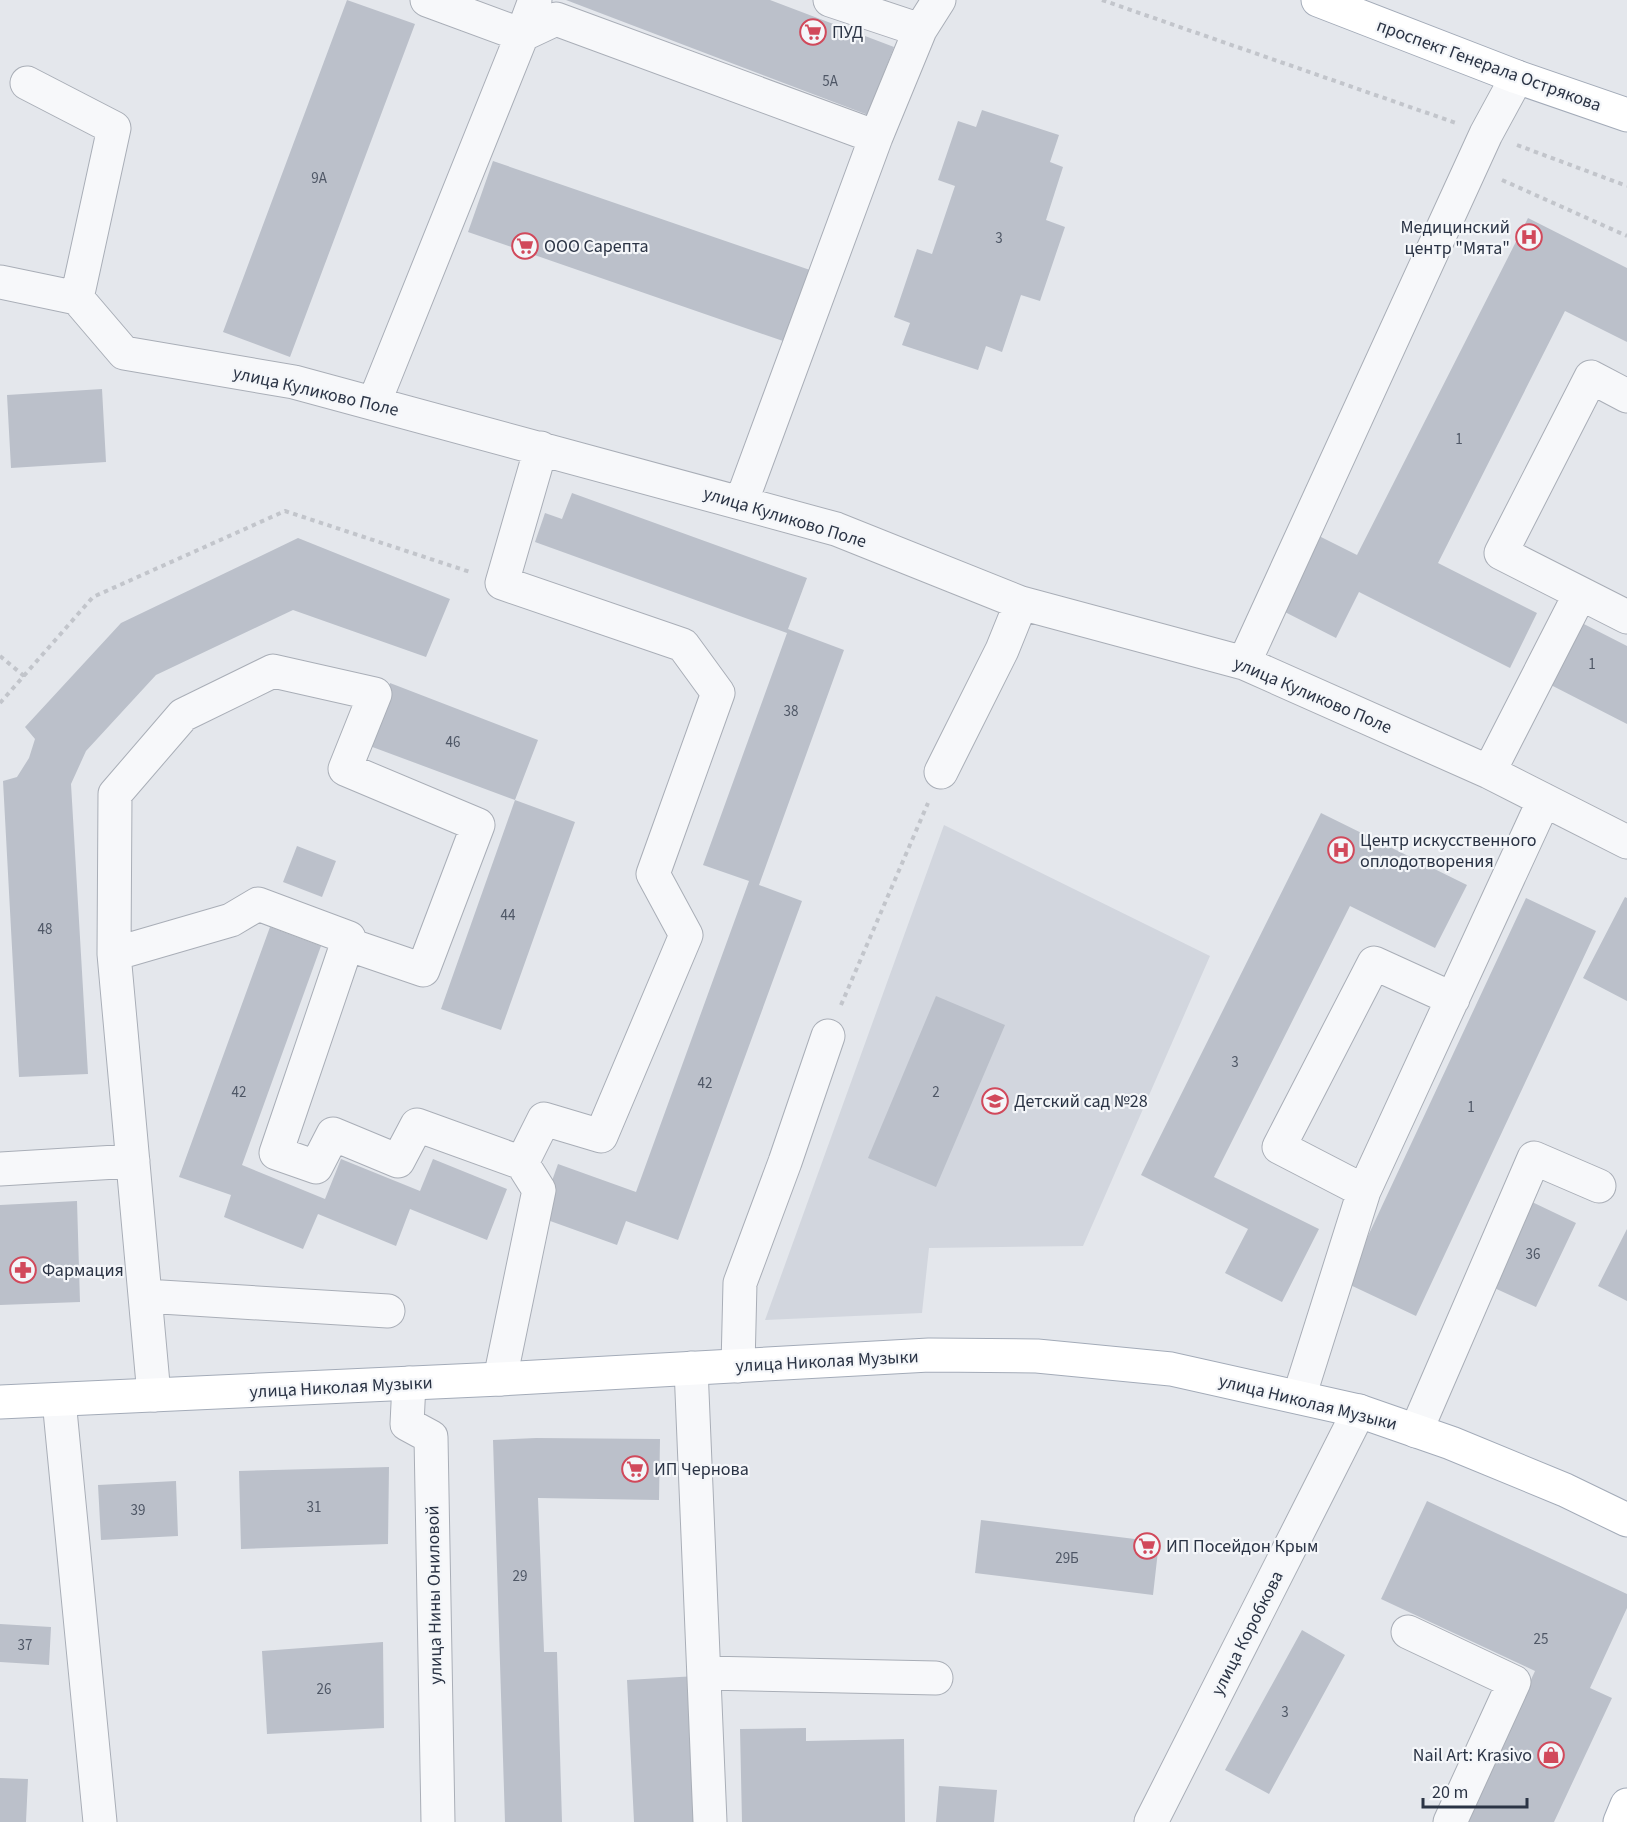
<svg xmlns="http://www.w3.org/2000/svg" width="1627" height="1822" font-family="'Source Sans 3',sans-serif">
<rect width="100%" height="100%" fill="#e4e7ec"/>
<!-- built -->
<path fill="#d2d6de" d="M944,825L1210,956L1083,1246L929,1248L922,1313L765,1320Z"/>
<!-- building -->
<path fill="#bbc0ca" d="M347,0L415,24L290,357L223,332Z
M566,0H770L894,47L868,115Z
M982,110L1059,135L1050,162L1063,167L1046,220L1065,227L1040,301L1021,295L1002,352L986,346L978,370L902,345L910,323L894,317L917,249L932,254L955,186L938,180L958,121L976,127Z
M493,161L810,270L786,342L468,232Z
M1528,218L1627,268V342L1565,311L1438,563L1537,613L1510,668L1359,592L1336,638L1279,609L1317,535L1357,555Z
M102,389L106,462L11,468L7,395Z
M572,493L807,578L788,629L844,650L759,885L802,901L678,1240L626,1221L617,1245L539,1217L558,1164L636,1192L749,881L703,865L787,633L535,542L545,513L562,519Z
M298,538L450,599L426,657L293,610L156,675L86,751L71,784L88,1074L19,1077L3,781L17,777L29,758L35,739L25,727L121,623Z
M1578,621L1627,646V724L1547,683Z
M390,683L538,740L515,800L367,745Z
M515,800L575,822L501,1030L441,1009Z
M1321,813L1467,885L1435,948L1350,906L1214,1177L1319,1229L1282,1302L1225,1273L1248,1229L1141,1175Z
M297,846L336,861L322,897L283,882Z
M1625,897L1627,898V1001L1583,978Z
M1526,898L1596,931L1416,1316L1346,1283Z
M270,927L321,946L242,1165L325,1199L341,1159L420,1191L433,1159L507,1189L487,1240L410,1209L396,1246L318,1214L303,1249L224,1217L231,1195L179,1177Z
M936,996L1005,1025L936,1187L868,1158Z
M77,1201L80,1302L0,1305V1205Z
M1530,1201L1576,1223L1536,1307L1490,1286Z
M1627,1229V1301L1598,1286Z
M536,1438L660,1439L659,1500L538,1498L544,1652H557L562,1822H505L493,1440Z
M389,1467L388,1544L241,1549L239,1471Z
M176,1481L178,1536L101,1540L98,1485Z
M1427,1501L1627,1594V1608L1590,1688L1612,1698L1554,1822H1465L1535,1671L1381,1599Z
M981,1520L1159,1542L1153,1595L975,1573Z
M0,1624L51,1627L49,1665L0,1662Z
M1302,1630L1345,1655L1269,1794L1225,1770Z
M383,1642L384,1728L267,1734L262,1651Z
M697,1676L703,1822H634L627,1680Z
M806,1728V1741L904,1739L905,1822H742L740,1729Z
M0,1778L28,1779L26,1822H0Z
M939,1786L997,1790L994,1822H936Z"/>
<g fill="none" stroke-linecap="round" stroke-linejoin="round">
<!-- minor casing -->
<g stroke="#a9aeb7" stroke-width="35">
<path id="minor" d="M427,0L522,35L535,0
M830,0L920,30
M27,83L114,128L77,298
M0,282L77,298L124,353L294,382L836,529L1021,603L1244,663L1489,772L1627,842
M1627,396L1591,377L1501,553L1627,617
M374,403L522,35L556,19L876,137L920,30L939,0
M741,503L876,137
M1244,663L1486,134L1517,77
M941,772L1002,650L1021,603
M1489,772L1580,594
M114,954L231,920L258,904L349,938L276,1153L316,1167L333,1134L398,1161L417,1125L522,1163L544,1119L601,1136L686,935L653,874L718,693L683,645L502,583L541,448
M1453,999L1374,963L1279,1147L1364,1191L1544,800
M0,1169L133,1161
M145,1296L388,1311
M738,1366L740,1283L785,1162L828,1036
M691,1368L710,1822
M500,1379L539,1190L522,1163
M409,1383L407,1424L431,1437L438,1822
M154,1395L114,954L115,794L183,715L273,671L375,694L345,769L478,825L423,970L347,944
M1299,1397L1364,1191
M59,1400L100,1822
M1416,1431L1534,1158L1599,1186
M1408,1632L1514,1682L1450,1822
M704,1673L936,1678
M1151,1822L1359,1411"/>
</g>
<!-- major casing -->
<g stroke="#a3abb8" stroke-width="35">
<path id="major" d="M1318,0L1517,77L1627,115
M0,1402L500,1379L929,1355L1037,1356L1171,1369L1359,1411L1451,1443L1565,1490L1627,1520
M1620,1822L1627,1805"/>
</g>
<!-- path -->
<path stroke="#c2c5cb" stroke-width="4" stroke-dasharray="4.5 4.5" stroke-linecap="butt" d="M1102,0L1456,123
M1517,145L1627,186
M1502,180L1627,236
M0,656L24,676
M0,703L93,597L285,511L470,572
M841,1005L928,803"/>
<!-- minor -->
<use href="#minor" stroke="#f7f8fa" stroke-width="33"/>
<!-- major -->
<use href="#major" stroke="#fff" stroke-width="33"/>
</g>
<!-- icons -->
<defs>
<g id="supermarket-ring" transform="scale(1.35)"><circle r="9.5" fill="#f4f6f9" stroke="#d1495b" stroke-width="1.5"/><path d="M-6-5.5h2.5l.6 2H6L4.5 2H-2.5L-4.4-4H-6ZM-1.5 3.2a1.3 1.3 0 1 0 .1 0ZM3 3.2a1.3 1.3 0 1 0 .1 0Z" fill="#d1495b"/></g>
<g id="hospital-ring" transform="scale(1.35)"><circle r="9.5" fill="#f4f6f9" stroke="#d1495b" stroke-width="1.5"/><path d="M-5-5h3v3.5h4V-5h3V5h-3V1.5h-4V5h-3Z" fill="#d1495b"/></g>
<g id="school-ring" transform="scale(1.35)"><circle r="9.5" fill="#f4f6f9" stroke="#d1495b" stroke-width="1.5"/><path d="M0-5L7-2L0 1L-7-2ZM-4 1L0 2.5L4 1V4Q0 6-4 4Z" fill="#d1495b"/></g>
<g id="pharmacy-ring" transform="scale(1.35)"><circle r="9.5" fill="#f4f6f9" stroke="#d1495b" stroke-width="1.5"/><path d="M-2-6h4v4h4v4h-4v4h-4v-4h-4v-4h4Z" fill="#d1495b"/></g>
<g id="shop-ring" transform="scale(1.35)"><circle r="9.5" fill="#f4f6f9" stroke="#d1495b" stroke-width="1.5"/><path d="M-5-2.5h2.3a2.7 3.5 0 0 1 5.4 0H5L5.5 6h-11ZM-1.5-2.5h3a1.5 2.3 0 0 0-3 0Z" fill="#d1495b"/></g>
</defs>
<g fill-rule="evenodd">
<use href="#supermarket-ring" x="813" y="32"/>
<use href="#hospital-ring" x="1529" y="237"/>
<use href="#supermarket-ring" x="525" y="246"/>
<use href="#hospital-ring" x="1341" y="850"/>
<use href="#school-ring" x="995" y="1101"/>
<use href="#pharmacy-ring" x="23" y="1270"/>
<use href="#supermarket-ring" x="635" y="1469"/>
<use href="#supermarket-ring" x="1147" y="1546"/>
<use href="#shop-ring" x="1551" y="1755"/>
</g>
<g text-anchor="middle" stroke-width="4.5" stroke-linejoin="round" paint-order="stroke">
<!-- number labels -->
<g font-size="15" fill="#4f5766">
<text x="830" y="86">5А</text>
<text x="319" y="183">9А</text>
<text x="999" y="243">3</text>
<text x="1459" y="444">1</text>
<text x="1592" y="669">1</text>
<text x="791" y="716">38</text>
<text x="453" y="747">46</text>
<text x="508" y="920">44</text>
<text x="45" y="934">48</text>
<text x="1235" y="1067">3</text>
<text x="705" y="1088">42</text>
<text x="239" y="1097">42</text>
<text x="936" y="1097">2</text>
<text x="1471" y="1112">1</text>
<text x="1533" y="1259">36</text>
<text x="314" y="1512">31</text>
<text x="138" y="1515">39</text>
<text x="1067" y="1563">29Б</text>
<text x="520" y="1581">29</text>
<text x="1541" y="1644">25</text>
<text x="25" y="1650">37</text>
<text x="324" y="1694">26</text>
<text x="1285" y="1717">3</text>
</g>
<!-- poi labels -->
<g font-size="18" fill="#2b3445" stroke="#f4f6f9" text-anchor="start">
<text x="832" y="38">ПУД</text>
<text x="1510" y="233" text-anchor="end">Медицинский<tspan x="1510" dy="21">центр "Мята"</tspan></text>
<text x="544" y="252">ООО Сарепта</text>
<text x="1360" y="846">Центр искусственного<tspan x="1360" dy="21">оплодотворения</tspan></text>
<text x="1014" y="1107">Детский сад №28</text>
<text x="42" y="1276">Фармация</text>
<text x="654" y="1475">ИП Чернова</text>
<text x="1166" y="1552">ИП Посейдон Крым</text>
<text x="1532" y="1761" text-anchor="end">Nail Art: Krasivo</text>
</g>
<!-- street labels -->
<g font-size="18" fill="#2b3445" stroke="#f4f6f9">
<text transform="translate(1489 65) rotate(20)" y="6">проспект Генерала Острякова</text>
<text transform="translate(316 391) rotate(13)" y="6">улица Куликово Поле</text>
<text transform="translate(785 517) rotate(17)" y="6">улица Куликово Поле</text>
<text transform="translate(1313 695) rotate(23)" y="6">улица Куликово Поле</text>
<text transform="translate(827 1361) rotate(-3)" y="6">улица Николая Музыки</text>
<text transform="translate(341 1387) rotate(-3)" y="6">улица Николая Музыки</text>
<text transform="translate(1308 1402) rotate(14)" y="6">улица Николая Музыки</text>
<text transform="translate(434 1595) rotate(-91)" y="6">улица Нины Ониловой</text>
<text transform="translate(1247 1633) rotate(-63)" y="6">улица Коробкова</text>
</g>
</g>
<!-- scale -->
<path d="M1423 1798v9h104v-9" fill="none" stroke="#2b3445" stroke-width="3"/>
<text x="1432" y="1798" font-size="18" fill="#2b3445" stroke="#f4f6f9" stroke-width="4.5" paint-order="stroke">20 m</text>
</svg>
